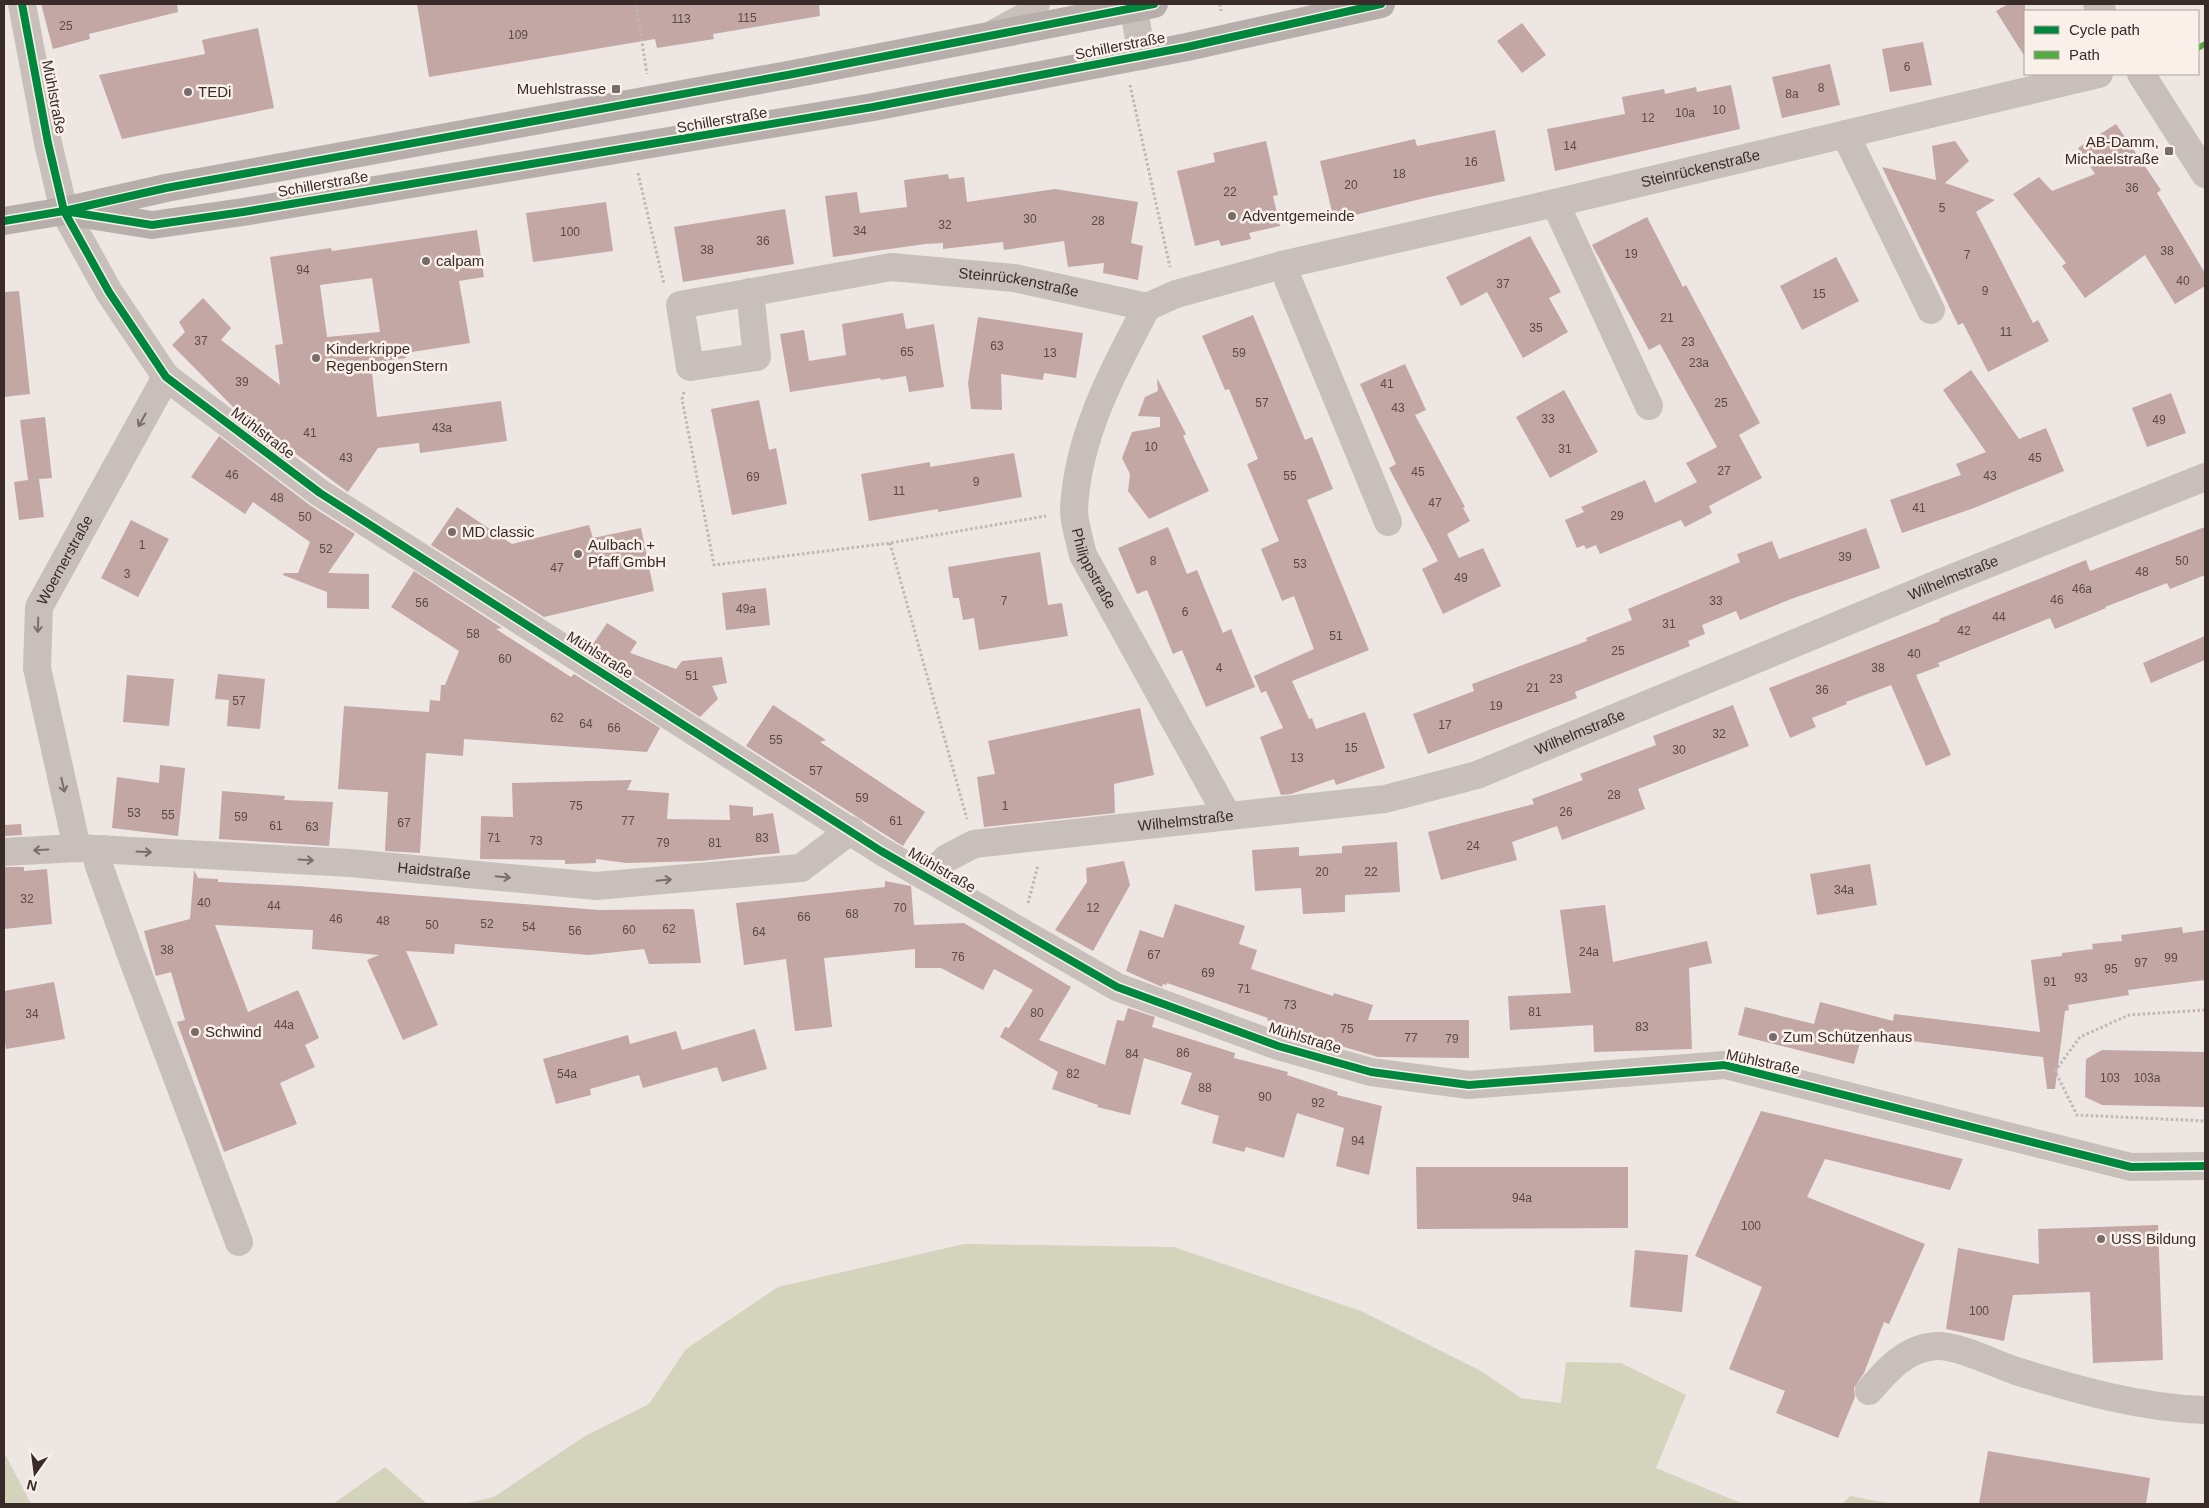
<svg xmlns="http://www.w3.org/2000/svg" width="2209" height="1508" font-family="Arial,sans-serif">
<rect width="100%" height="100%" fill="#eee6e3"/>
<!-- green -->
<path fill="#d4d3bc" d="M964,1244L1174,1247L1361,1311L1481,1371L1521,1398L1561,1403L1566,1362L1621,1363L1686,1395L1656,1468L1743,1504H463L494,1497L585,1436L649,1404L686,1349L778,1287Z
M4,1452L31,1504H4Z
M385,1467L427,1504H333Z
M1850,1496L1893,1504H1842Z"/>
<!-- building -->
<path fill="#c2a7a4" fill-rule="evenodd" d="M41,4H177L178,12L89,34L90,39L53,49Z
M417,4H819L820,16L713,34L714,39L657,48L655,39L429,77Z
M2008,4H2025V57L1996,11Z
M1522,23L1546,55L1522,73L1497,41Z
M258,28L274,108L122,139L99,75L205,54L202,40Z
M1923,42L1932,85L1890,92L1882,49Z
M1830,64L1840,105L1782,118L1772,77Z
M1731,85L1740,129L1555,171L1547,129L1625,114L1622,97L1664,89L1665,94L1696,87L1697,92Z
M2116,124L2161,190L2157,193L2205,273V286L2175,304L2145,255L2085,298L2062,266L2066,263L2013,194L2039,177L2052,191L2095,174L2078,148Z
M1495,130L1505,181L1429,197L1334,220L1320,161L1415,139L1417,146Z
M1266,141L1278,195L1273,196L1280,226L1249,233L1251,239L1221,246L1219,240L1195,246L1177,171L1215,162L1213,153Z
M1955,141L1969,161L1945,183L1995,200L1976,212L2033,323L2038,320L2049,341L1988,372L1963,323L1958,325L1882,167L1936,180L1932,146Z
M948,174L949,179L964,177L967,202L1055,189L1138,202L1131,243L1143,246L1138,280L1103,273L1104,263L1068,267L1064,241L1004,250L1003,242L943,249V243L925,244L833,257L825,196L857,192L860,213L907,207L904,180Z
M606,202L613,251L533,262L526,213Z
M785,209L794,264L683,282L674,227Z
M1647,217L1683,287L1686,285L1760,423L1739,435L1762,478L1709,506L1712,513L1685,527L1681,520L1600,554L1596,545L1586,549L1584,545L1577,548L1565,520L1584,512L1581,507L1645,480L1655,503L1697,482L1686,463L1717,447L1660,344L1649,350L1592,245Z
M477,230L484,277L459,281L470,343L405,353L406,358L371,363L377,417L501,401L507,441L420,453L419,443L378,448L348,492L236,410L172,345L185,332L179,322L203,298L231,328L221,340L280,385L275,345L283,344L270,257L331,248L332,251ZM372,278L380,332L327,337L320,285Z
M1530,236L1561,292L1549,298L1568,332L1523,358L1487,292L1461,306L1446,277Z
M1836,257L1859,301L1802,330L1780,286Z
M19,291L30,394L4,397V292Z
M903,313L906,329L934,324L944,387L909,392L906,376L881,380L880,378L790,392L780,334L804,330L809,361L846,355L842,324Z
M1253,315L1305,440L1312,437L1333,489L1307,500L1369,650L1292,681L1309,719L1312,718L1316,729L1365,712L1385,768L1336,785L1334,779L1291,794L1281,795L1260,737L1283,728L1266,691L1261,693L1254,676L1314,649L1294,596L1282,601L1261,549L1279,541L1247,464L1258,459L1229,389L1225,390L1202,336Z
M978,317L1083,333L1076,378L1044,373L1043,380L1001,374L1002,410L971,409L968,383Z
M1405,364L1426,410L1415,415L1465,507L1463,508L1470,521L1447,534L1459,558L1483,548L1501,586L1443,614L1422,569L1438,561L1389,468L1396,464L1360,384Z
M1971,370L2019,439L2046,428L2064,471L1974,508L1902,533L1890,500L1961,475L1956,464L1986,452L1943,390Z
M1157,378L1186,434L1183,436L1209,491L1149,519L1128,491L1130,474L1122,458L1132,432L1160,427V417L1138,416L1145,397L1158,391Z
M1564,390L1598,452L1550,478L1516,417Z
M2171,393L2186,433L2147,447L2132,408Z
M759,400L769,450L776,448L787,504L732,515L711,409Z
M45,417L52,478L39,479L44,517L19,520L14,482L28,480L20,420Z
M219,436L311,506L355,534L328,573L369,574V609L327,608V592L283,575L284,573H298L310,542L253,502L245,514L191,477Z
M1014,453L1022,497L938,512V509L869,521L861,474L930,462V467Z
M457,507L512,544L589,525L593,538L641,528L654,591L544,617L431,545Z
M131,520L169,539L138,597L101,578Z
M1168,527L1187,574L1197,570L1223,633L1231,629L1255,687L1206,707L1182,650L1173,654L1147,590L1137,594L1118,548Z
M2205,527V575L2170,589L2167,583L2105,607L2106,608L2055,629L2050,618L1938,663L1940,666L1916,675L1951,755L1926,766L1891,685L1846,702L1847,704L1812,718L1816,727L1790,738L1769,688L1940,621L1939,619L2086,560L2090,571Z
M1866,528L1880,568L1791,599L1740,620L1736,611L1702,625L1705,634L1688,641L1690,646L1575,692L1577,698L1428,754L1413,714L1474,691L1472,684L1587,641L1586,638L1632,620L1628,609L1740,562L1737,554L1772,541L1779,559Z
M1040,552L1048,605L1062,603L1068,636L979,650L974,618L963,620L959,598H953L948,567Z
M414,571L502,628L496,629L571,677L574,674L660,728L647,752L464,739L463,756L426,753L420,853L385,851L388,792L338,789L344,706L429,712L430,700L440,701L441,685H445L459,651L391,607Z
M766,588L770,625L726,630L722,593Z
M607,623L637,642L630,653L676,669L682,661L722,657L727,683L712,686L718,699L700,717L591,647Z
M2205,636V660L2151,683L2143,663Z
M218,674L265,679L260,729L227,726L229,700L215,699Z
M127,675L174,679L169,726L123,722Z
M773,705L826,740L820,742L925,812L903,846L746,746Z
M1733,705L1749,746L1638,789L1645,809L1562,840L1557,826L1512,842L1517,860L1441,880L1428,832L1534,804L1532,799L1583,780L1580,774L1656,745L1653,736Z
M1140,708L1154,775L1114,784L1115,813L984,827L977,777L995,774L988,741Z
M160,765L185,768L178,836L112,828L117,777L159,783Z
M632,780L627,790L669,793L667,819L730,820L729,805L753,807V816L773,813L780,853L700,861L627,863L596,859V863L565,864V860L480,859L481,816L513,817L512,783Z
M222,791L285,796L284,800L333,802L329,846L219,839Z
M21,824L22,835L4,836V825Z
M1397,842L1400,892L1345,895V912L1303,914L1301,888L1255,891L1252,850L1299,847V856L1342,853V846Z
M1124,861L1130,885L1093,951L1055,930L1087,882L1086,868Z
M1870,864L1877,905L1817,915L1810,874Z
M4,867H24V871L47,869L52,924L4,929Z
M194,870L198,878L218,879V882L298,886L599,910L694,909L701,963L649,964L644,949L589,955L455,944L454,954L406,951L438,1025L403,1040L367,960L379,955L312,949L313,930L215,925L248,1012L298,990L319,1038L305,1045L315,1067L280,1083L297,1124L224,1152L177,1022L185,1020L171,972L156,976L144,931L190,919Z
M885,881L911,886L914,925L964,923L1071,987L1039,1040L1105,1065L1117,1020L1124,1021L1128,1008L1155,1017L1152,1027L1235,1053L1234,1058L1288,1072L1287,1075L1338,1092L1337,1095L1382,1106L1369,1175L1336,1166L1344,1128L1297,1113L1284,1158L1246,1147L1244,1152L1212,1143L1219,1116L1181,1104L1192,1073L1144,1058L1130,1115L1097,1107L1098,1105L1052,1089L1058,1072L1000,1037L1005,1027L1009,1028L1033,990L994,969L983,990L941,968H915V949L824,958L832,1027L795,1031L786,959L744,965L736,903L885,887Z
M1175,904L1245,926L1239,944L1257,950L1251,969L1333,996L1334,993L1373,1005L1368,1020H1469V1058L1378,1057L1324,1041L1267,1020L1268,1018L1167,983L1166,985L1163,984L1162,987L1126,971L1140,930L1163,938Z
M1605,905L1613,962L1707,941L1712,963L1689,968L1692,1049L1594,1052L1593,1025L1510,1030L1508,996L1571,993L1560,910Z
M2182,927L2183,933L2205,930V980L2128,990L2129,995L2068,1005L2069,1010L2065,1011L2055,1089H2047L2043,1057L1862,1035L1854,1064L1738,1035L1745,1007L1814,1024L1820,1002L1893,1021L1894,1014L2040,1032L2031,960L2062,956V953L2093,949L2092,944L2122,941L2121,935Z
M54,982L65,1039L6,1049L4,1036V991Z
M755,1029L767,1069L722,1082L717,1067L643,1088L639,1075L590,1089L591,1095L556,1104L543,1059L628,1035L630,1044L676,1031L682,1050Z
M2102,1050L2205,1052V1107L2102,1105L2085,1097L2086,1059Z
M1761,1111L1963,1159L1950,1190L1825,1159L1807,1197L1925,1244L1889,1324L1884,1322L1864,1373L1854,1388L1855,1397L1838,1438L1776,1413L1785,1391L1729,1369L1762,1287L1695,1256Z
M1416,1167H1628V1228L1417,1229Z
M2158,1225L2163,1360L2093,1363L2090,1292L2013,1295L2004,1341L1946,1329L1958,1248L2039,1264L2038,1229Z
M1635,1250L1688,1255L1682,1312L1630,1307Z
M1988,1451L2150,1478L2146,1504H1979Z"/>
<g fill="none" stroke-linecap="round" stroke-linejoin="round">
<!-- path -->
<path stroke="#c0b7b4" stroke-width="3" stroke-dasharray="2.5 2.5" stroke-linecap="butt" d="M636,4L647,74
M1220,4L1221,11
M1130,85L1170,267
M638,173L664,284
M684,392L682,399L714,565L890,543L1046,516
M890,543L967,819
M1028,903L1038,865
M2205,1010L2129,1015L2080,1037L2055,1071L2077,1115L2205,1121"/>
<!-- minor -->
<g stroke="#c8bfbb" stroke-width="28">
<path d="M22,4L48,143L64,211L109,292L166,377L320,493L881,851L1117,987L1278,1046L1371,1072L1469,1085L1725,1065L2131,1167L2205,1166"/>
<path d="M1133,4L1142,56"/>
<path d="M2097,4L2102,11"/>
<path d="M995,33L1026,16L1036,4"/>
<path d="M2141,74L2205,174"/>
<path d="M1845,134L1931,310"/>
<path d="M1555,203L1649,406"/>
<path d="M1282,265L1388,522"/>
<path id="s1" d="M750,292L757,357L690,367L680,305L891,267L1014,278L1147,307L1176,294L1282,265L1555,203L2099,74"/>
<path id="s2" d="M1147,307C1113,370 1077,437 1074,510C1074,524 1080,541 1083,555L1227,815"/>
<path id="s3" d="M77,848L37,668L39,607L166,377"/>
<path d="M104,849L98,863L131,955L239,1242"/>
<path id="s4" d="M4,852L77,848L350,863L596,886L801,868L851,830"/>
<path id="s5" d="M927,877L947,858L974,844L1385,799L1477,775L1935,585L2205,477"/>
<path d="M1869,1391C1887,1370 1906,1348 1936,1346C1958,1345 1995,1364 2016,1371C2078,1390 2140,1408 2205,1410"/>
</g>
<!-- major -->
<path stroke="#b7adaa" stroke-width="28" d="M64,211L152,225L243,212L873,107L1187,47L1381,4
M4,221L64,211L166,188L793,74L1154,4"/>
<!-- quiet -->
<path stroke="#55ab44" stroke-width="6" stroke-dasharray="12 6" stroke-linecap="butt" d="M2198,48L2205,44"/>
<!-- cycleway casing -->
<g stroke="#faf0ea" stroke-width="11">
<path id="cycleway" d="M22,4L48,143L64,211L109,292L166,377L320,493L881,851L1117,987L1278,1046L1371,1072L1469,1085L1725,1065L2131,1167L2205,1166
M64,211L152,225L243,212L873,107L1187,47L1381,4
M4,221L64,211L166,188L793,74L1154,4"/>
</g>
<!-- cycleway -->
<use href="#cycleway" stroke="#00873e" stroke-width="8"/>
</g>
<!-- one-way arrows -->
<defs><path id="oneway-shaft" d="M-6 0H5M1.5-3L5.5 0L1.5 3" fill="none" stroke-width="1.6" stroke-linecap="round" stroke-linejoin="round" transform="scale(1.25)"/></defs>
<g stroke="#796e6b">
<use href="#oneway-shaft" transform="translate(142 420) rotate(119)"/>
<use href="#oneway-shaft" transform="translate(38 625) rotate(92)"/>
<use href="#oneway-shaft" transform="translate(63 785) rotate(77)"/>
<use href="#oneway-shaft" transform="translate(41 850) rotate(177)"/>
<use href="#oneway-shaft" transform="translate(144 852) rotate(3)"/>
<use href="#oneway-shaft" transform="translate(306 860) rotate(3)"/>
<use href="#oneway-shaft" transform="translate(503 877) rotate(6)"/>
<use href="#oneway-shaft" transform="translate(664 880) rotate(-5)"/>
</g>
<!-- markers -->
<g fill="#786c6a" stroke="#faf0ea" stroke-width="2">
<rect x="611" y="84" width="10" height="10" rx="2.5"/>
<circle cx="188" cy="92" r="5"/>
<rect x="2164" y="146" width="10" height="10" rx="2.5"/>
<circle cx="1232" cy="216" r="5"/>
<circle cx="426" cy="261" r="5"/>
<circle cx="316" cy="358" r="5"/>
<circle cx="452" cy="532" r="5"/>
<circle cx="578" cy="554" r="5"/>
<circle cx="195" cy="1032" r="5"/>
<circle cx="1773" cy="1037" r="5"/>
<circle cx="2101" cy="1239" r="5"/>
</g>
<g text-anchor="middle" stroke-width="5" stroke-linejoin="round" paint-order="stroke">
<!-- number labels -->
<g font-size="12" fill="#5b4a48">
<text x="747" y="22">115</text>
<text x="681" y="23">113</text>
<text x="66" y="30">25</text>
<text x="518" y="39">109</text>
<text x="1907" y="71">6</text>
<text x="1821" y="92">8</text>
<text x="1792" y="98">8a</text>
<text x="1719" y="114">10</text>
<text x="1685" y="117">10a</text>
<text x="1648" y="122">12</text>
<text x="1570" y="150">14</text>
<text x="1471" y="166">16</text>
<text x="1399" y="178">18</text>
<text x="1351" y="189">20</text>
<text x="2132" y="192">36</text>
<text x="1230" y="196">22</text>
<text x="1942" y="212">5</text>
<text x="1030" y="223">30</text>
<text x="1098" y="225">28</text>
<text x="945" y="229">32</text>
<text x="860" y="235">34</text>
<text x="570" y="236">100</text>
<text x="763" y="245">36</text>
<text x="707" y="254">38</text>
<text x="2167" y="255">38</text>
<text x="1631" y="258">19</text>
<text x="1967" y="259">7</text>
<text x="303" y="274">94</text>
<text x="2183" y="285">40</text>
<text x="1503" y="288">37</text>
<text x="1985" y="295">9</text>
<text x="1819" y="298">15</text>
<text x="1667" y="322">21</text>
<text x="1536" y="332">35</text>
<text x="2006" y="336">11</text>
<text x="201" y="345">37</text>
<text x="1688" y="346">23</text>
<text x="997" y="350">63</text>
<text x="907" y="356">65</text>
<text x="1050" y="357">13</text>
<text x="1239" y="357">59</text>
<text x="1699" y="367">23a</text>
<text x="242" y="386">39</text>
<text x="1387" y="388">41</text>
<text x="1262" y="407">57</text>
<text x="1721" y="407">25</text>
<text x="1398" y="412">43</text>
<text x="1548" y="423">33</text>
<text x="2159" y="424">49</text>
<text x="442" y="432">43a</text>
<text x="310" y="437">41</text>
<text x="1151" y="451">10</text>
<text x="1565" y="453">31</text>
<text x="346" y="462">43</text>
<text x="2035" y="462">45</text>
<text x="1724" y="475">27</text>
<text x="1418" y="476">45</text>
<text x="232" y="479">46</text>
<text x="1290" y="480">55</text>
<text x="1990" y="480">43</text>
<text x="753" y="481">69</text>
<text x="976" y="486">9</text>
<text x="899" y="495">11</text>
<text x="277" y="502">48</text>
<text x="1435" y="507">47</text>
<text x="1919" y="512">41</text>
<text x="1617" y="520">29</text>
<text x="305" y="521">50</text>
<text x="142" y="549">1</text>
<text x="326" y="553">52</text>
<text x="1845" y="561">39</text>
<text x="1153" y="565">8</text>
<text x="2182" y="565">50</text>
<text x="1300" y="568">53</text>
<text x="557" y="572">47</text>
<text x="2142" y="576">48</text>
<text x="127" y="578">3</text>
<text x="1461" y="582">49</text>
<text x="2082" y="593">46a</text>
<text x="2057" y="604">46</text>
<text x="1004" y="605">7</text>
<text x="1716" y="605">33</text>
<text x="422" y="607">56</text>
<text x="746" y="613">49a</text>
<text x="1185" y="616">6</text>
<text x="1999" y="621">44</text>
<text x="1669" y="628">31</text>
<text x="1964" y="635">42</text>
<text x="473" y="638">58</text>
<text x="1336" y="640">51</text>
<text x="1618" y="655">25</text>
<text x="1914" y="658">40</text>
<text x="505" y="663">60</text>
<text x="1219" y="672">4</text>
<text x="1878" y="672">38</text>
<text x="692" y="680">51</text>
<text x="1556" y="683">23</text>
<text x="1533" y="692">21</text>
<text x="1822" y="694">36</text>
<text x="239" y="705">57</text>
<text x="1496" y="710">19</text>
<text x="557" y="722">62</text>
<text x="586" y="728">64</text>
<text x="1445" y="729">17</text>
<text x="614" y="732">66</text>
<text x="1719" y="738">32</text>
<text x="776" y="744">55</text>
<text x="1351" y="752">15</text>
<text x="1679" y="754">30</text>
<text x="1297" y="762">13</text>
<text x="816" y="775">57</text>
<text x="1614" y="799">28</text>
<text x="862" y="802">59</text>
<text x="576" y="810">75</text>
<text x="1005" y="810">1</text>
<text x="1566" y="816">26</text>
<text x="134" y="817">53</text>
<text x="168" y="819">55</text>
<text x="241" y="821">59</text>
<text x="628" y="825">77</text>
<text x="896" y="825">61</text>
<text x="404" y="827">67</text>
<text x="276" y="830">61</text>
<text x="312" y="831">63</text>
<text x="494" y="842">71</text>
<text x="762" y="842">83</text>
<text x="536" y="845">73</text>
<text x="663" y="847">79</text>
<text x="715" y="847">81</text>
<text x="1473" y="850">24</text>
<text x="1322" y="876">20</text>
<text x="1371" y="876">22</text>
<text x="1844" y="894">34a</text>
<text x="27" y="903">32</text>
<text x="204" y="907">40</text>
<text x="274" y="910">44</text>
<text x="900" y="912">70</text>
<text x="1093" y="912">12</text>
<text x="852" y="918">68</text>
<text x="804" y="921">66</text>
<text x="336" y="923">46</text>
<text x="383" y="925">48</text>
<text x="487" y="928">52</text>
<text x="432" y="929">50</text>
<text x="529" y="931">54</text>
<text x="669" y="933">62</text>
<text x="629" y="934">60</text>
<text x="575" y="935">56</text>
<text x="759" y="936">64</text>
<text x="167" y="954">38</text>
<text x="1589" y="956">24a</text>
<text x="1154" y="959">67</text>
<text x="958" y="961">76</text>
<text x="2171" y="962">99</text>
<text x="2141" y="967">97</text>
<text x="2111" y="973">95</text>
<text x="1208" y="977">69</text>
<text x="2081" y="982">93</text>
<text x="2050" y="986">91</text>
<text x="1244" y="993">71</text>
<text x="1290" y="1009">73</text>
<text x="1535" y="1016">81</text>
<text x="1037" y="1017">80</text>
<text x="32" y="1018">34</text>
<text x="284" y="1029">44a</text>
<text x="1642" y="1031">83</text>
<text x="1347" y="1033">75</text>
<text x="1411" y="1042">77</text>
<text x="1452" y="1043">79</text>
<text x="1183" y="1057">86</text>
<text x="1132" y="1058">84</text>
<text x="567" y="1078">54a</text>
<text x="1073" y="1078">82</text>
<text x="2110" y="1082">103</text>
<text x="2147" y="1082">103a</text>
<text x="1205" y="1092">88</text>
<text x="1265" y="1101">90</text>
<text x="1318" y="1107">92</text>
<text x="1358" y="1145">94</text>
<text x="1522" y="1202">94a</text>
<text x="1751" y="1230">100</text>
<text x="1979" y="1315">100</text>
</g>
<!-- street labels -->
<g font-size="15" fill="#392b29" stroke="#faf0ea">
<text transform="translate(1120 46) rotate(-11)" y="5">Schillerstraße</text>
<text transform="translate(54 97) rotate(79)" y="5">Mühlstraße</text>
<text transform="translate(722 120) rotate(-10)" y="5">Schillerstraße</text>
<text dy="5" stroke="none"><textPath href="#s1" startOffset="1241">Steinrückenstraße</textPath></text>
<text transform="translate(323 184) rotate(-10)" y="5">Schillerstraße</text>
<text dy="5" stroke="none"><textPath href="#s1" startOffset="539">Steinrückenstraße</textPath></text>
<text transform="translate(263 433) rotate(37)" y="5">Mühlstraße</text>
<text dy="5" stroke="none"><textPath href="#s3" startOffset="299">Woernerstraße</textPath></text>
<text dy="5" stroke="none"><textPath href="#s2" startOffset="280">Philippstraße</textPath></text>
<text dy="5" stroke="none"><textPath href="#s5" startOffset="1082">Wilhelmstraße</textPath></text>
<text transform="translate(600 655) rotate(32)" y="5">Mühlstraße</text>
<text dy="5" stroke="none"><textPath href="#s5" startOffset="678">Wilhelmstraße</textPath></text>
<text dy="5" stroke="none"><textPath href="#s5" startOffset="271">Wilhelmstraße</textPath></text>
<text dy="5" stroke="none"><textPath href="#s4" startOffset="431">Haidstraße</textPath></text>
<text transform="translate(942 870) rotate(30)" y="5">Mühlstraße</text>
<text transform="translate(1305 1038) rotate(17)" y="5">Mühlstraße</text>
<text transform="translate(1763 1062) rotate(12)" y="5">Mühlstraße</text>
</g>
<!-- poi labels -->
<g font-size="15" fill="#392b29" stroke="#faf0ea" text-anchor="start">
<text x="606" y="94" text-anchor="end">Muehlstrasse</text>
<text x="198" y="97">TEDi</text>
<text x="2159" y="147" text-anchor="end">AB-Damm,<tspan x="2159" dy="17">Michaelstraße</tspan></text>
<text x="1242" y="221">Adventgemeinde</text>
<text x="436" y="266">calpam</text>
<text x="326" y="354">Kinderkrippe<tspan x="326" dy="17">RegenbogenStern</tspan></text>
<text x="462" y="537">MD classic</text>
<text x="588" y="550">Aulbach +<tspan x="588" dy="17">Pfaff GmbH</tspan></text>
<text x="205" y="1037">Schwind</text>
<text x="1783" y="1042">Zum Schützenhaus</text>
<text x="2111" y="1244">USS Bildung</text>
</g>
</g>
<!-- border -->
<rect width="2209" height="1508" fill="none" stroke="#392b29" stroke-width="10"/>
<!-- legend -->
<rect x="2024" y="10" width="175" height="65" fill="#faf0ea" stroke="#ada19d"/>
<rect x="2034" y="26" width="25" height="8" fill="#00873e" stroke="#ada19d"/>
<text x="2069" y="35" font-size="15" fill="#392b29">Cycle path</text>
<rect x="2034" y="51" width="25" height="8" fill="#55ab44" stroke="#ada19d"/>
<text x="2069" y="60" font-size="15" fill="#392b29">Path</text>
<!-- north arrow -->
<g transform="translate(35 1473) rotate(194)" stroke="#faf0ea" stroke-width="4" paint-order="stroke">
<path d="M0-4L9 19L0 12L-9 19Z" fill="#392b29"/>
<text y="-8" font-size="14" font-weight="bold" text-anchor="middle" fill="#392b29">N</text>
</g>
</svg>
